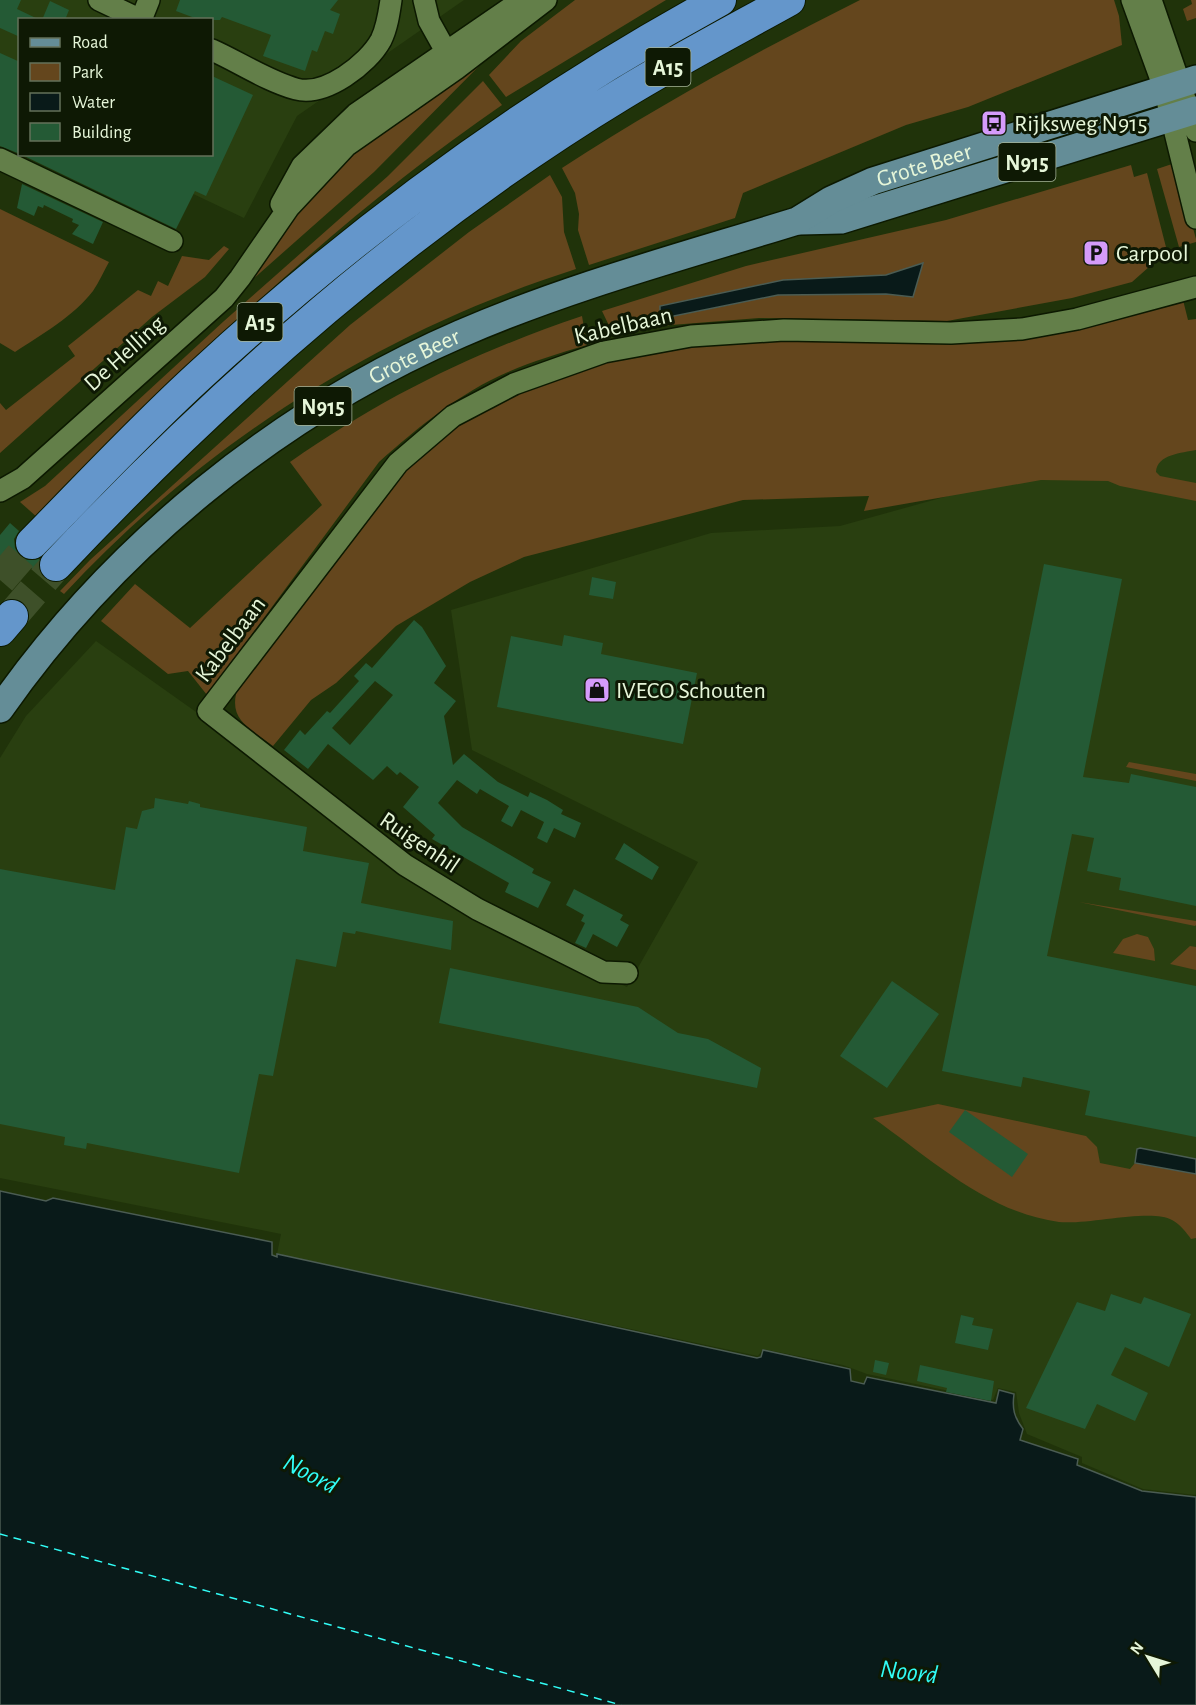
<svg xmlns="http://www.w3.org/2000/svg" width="1196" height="1705" font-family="'Alegreya Sans',sans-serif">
<rect width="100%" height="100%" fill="#20330a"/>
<!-- built -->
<path fill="#293f10" d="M0,0H464L297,116L244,218L111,155L212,154V20H20L19,112L0,103Z
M1196,427V1495L1143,1489L1082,1463V1457L1027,1434L1019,1413L1016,1392L998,1388L993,1400L867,1374L843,1365L763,1349L758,1356L277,1254L281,1234L0,1178V758L26,716L96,641L519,941L627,987L698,862L472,750L451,610L711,533L840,526Z"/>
<!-- green -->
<path fill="#64461d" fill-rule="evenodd" d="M575,0H666L506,97L489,75L521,41Z
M860,0H1114L1119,16L1122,45L968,107L906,125L743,193L735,218L589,265L578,230L579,214L575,193L562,168C657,106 758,51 860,0Z
M1191,0H1196V18L1187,21L1183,9L1192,4Z
M487,58L374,172L252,280L296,211L375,131L423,106Z
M483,81L502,105C330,223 182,369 38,518L20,502L45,486L224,321L388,176Z
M1175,163L1196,239V242L1179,247L1157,169Z
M1131,165L1134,177L1147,173L1167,251L1132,282L1072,298L947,321L759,318L659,326L614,336L602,311L746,266L946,220ZM922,263L913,297L886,294L778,295L664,318L660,315V306L886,275Z
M550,175L562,197L564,232L576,269C379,332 205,442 64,594L60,591L90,560L350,325L469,232Z
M0,209L109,262C104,271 99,282 93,291C74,316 41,335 15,352L0,343Z
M224,246L229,249L205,277L152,317L0,453V403L6,410L75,356L68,346L138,290L151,296L158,281L168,286L182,256L209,260Z
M1183,300L1188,320L1196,319V450C1182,453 1157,454 1156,472L1160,476L1196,483V501L1120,486L1108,481L1041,480L864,511L869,496L743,500L524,557L470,582L396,626L336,683L311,700L273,746C247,726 226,719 239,684L396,476L433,440L475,412L557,375L662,347L759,340L835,341Z
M582,316L587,345C560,353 533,361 508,372C461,392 417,428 379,462L207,695L188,671L168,674L101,621L135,584L190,628L322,505L290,462C385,396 473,353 582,316Z
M1129,762L1196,774V781L1126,767Z
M1079,902L1196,921V925L1195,926Z
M1137,934L1148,937L1154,949L1155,961L1113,953L1123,939Z
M1190,946L1196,947V970L1170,964Z
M938,1104L1086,1136L1097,1147L1100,1163L1130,1169L1135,1163L1196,1174V1238L1191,1239C1186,1232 1180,1224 1172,1220C1152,1208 1088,1225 1059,1222C988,1213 930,1158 873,1118Z"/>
<!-- water -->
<path fill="#091a19" stroke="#4b5c53" stroke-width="1.5" d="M923,263L913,297L886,294L778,295L664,318L660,316V306L783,280L886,275Z
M1140,1148L1196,1159V1174L1135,1163L1137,1149Z
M0,1191L46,1201L53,1198L272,1242V1255L277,1257V1254L757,1358L761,1357L763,1350L850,1369L851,1381L864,1384L867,1377L996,1403L999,1390L1014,1394C1012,1409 1014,1417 1023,1429L1020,1440L1078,1459L1077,1465L1142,1491L1196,1497V1705H0Z"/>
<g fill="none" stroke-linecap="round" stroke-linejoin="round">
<!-- ferry -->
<path stroke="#31fdf6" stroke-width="1.5" stroke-dasharray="8 6" stroke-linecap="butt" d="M0,1534L621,1705"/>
</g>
<!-- building -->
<path fill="#245a35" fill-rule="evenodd" d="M0,0H21L17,9L40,20H20V37L0,28Z
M180,0H338L330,10L340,14L333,34L325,31L317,52L312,50L305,71L263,56L271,35L222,17L220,20H200L176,11Z
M50,1L69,10L65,20H42Z
M0,53L20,62V154L0,146Z
M212,76L253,95L206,196L195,191L176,229L20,154H212Z
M22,184L103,222L93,244L72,234L79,225L72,222L73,219L44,205L43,208L38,206L34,216L17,208Z
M10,523L19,531L14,539L15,548L20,556L27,560L39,559V575L9,548L0,558V535Z
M1044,564L1122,579L1083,777L1129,783L1131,774L1196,787V906L1119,890L1121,878L1087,871L1094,838L1072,834L1047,956L1196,986V1137L1085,1115L1090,1091L1023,1077L1021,1087L942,1071Z
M592,577L616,582L613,599L589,595Z
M414,620L422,627L446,666L434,683L456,701L444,716L453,765L464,754L498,782L528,797L530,792L547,800L563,810L561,814L581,823L575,838L554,828L547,843L537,838L544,822L521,810L512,827L501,821L509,806L480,789L477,794L457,780L438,803L462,827L534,869L532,873L551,882L538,908L505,892L509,883L432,839L435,835L403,807L419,787L400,772L397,775L387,766L373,780L328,744L308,769L284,750L300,730L305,735L327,711L330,713L359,681L354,676L366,663L372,668ZM375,681L393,695L350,745L332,728Z
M564,635L603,643L601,654L697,673L683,744L497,707L511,636L562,646Z
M155,798L188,804L189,801L200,804V807L307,827L303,851L369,863L361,903L453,921L451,950L356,931L355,934L343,932L336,967L296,959L273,1076L259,1074L239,1173L87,1143L86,1149L64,1145L65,1137L0,1124V869L115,890L126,827L137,829L142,811L154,808Z
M624,843L659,867L652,880L615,859Z
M574,889L623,915L620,920L629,925L617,947L593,934L586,948L575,943L585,923L581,921L584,915L566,905Z
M450,968L638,1007L678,1033L708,1039L761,1068L757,1088L439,1023Z
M892,981L939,1014L887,1088L840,1056Z
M965,1110L1028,1154L1012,1177L949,1132Z
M1111,1294L1141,1304L1144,1297L1191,1314L1169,1367L1125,1347L1111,1375L1148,1393L1135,1421L1097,1404L1085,1429L1026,1408L1077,1302L1105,1311Z
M961,1315L974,1318L972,1325L993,1329L988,1350L955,1343Z
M875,1360L889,1363L886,1375L873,1372Z
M920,1365L994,1381L991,1401L946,1392L947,1388L917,1381Z"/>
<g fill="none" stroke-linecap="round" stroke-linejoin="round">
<!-- highway-tunnel -->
<path stroke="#3e5029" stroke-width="32" stroke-dasharray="32 16" stroke-linecap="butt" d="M0,580L32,543
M12,616L56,565"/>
<!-- minor casing -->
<g stroke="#0c1901" stroke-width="24">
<path id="minor" d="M99,0L141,20
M424,0L429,21L453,64
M1132,0L1164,88L1196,218
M1151,0L1196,131
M141,20L149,0
M212,50C239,62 267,81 296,89C325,97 368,64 381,40C387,28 389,14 391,0
M0,159L172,241
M281,204L302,166L356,114L522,0
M0,491L23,478L224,298L240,278L289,207L346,146L456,69L546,0
M627,973L603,972L477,909L405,865L208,711L398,463L453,416L514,384L604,352L691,336L784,330L951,333L1022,329L1077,319L1196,287"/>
</g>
<!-- major casing -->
<g stroke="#0c1901" stroke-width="30">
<g id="major">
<path d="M800,221L841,220L1196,110"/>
<path id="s1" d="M0,709C114,546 278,413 460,334C568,287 684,256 797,221L831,200L873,181L1196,79"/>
</g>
</g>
<!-- highway casing -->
<g stroke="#0c1901" stroke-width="34">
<path id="highway" d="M32,543C87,487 141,429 199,376C356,231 532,102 720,0
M56,565C225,386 411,222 622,94C676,61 733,31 789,0
M0,630L12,616"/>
</g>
<!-- minor -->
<use href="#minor" stroke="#637f49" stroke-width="21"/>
<!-- major -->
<use href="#major" stroke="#648d97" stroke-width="27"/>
<!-- highway -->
<use href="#highway" stroke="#6496cb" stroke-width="32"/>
</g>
<!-- icons -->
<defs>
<g id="bus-square" transform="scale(1.35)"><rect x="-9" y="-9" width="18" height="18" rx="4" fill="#d59bfb" stroke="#0e1904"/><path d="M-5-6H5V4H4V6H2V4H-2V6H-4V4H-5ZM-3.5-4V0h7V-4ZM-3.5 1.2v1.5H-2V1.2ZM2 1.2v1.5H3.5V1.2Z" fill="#111"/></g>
<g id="parking-square" transform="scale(1.35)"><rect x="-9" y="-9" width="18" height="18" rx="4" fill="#d59bfb" stroke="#0e1904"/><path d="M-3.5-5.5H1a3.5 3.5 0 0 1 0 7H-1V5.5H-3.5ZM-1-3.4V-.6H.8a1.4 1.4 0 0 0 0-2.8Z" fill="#111"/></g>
<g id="shop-square" transform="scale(1.35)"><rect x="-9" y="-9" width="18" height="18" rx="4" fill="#d59bfb" stroke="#0e1904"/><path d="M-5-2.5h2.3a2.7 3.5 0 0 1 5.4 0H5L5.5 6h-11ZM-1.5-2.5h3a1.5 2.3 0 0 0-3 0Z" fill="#111"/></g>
</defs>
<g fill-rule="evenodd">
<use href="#bus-square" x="994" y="123"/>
<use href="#parking-square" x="1096" y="253"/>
<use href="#shop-square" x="597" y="690"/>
</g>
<g text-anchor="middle" stroke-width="6" stroke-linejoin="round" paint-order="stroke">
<!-- shield labels -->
<g fill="#0e1904" stroke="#a5b499" stroke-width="1.5">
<rect x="645.5" y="48" width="45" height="38" rx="4.5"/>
<rect x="998.5" y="143" width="57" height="38" rx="4.5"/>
<rect x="237.5" y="303" width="45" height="38" rx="4.5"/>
<rect x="294.5" y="387" width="57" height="38" rx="4.5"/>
</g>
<g font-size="22" font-weight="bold" fill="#e6f6d9">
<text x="668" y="75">A15</text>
<text x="1027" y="170">N915</text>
<text x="260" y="330">A15</text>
<text x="323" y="414">N915</text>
</g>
<!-- poi labels -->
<g font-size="24" fill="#e6f6d9" stroke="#0e1904" text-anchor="start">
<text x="1014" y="131">Rijksweg N915</text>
<text x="1116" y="261">Carpool</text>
<text x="616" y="698">IVECO Schouten</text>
</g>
<!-- street labels -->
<g font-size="24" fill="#e6f6d9" stroke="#0e1904">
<text dy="8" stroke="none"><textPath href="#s1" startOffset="1096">Grote Beer</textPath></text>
<text transform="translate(623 325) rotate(-13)" y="8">Kabelbaan</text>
<text transform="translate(124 353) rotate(-42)" y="8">De Helling</text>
<text dy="8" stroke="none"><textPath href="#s1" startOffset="550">Grote Beer</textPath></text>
<text transform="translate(230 639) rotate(-53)" y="8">Kabelbaan</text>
<text transform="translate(420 842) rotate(34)" y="8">Ruigenhil</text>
</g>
<!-- water labels -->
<g font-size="26" font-style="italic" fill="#31fdf6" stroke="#0e1904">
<text transform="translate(311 1473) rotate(28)" y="9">Noord</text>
<text transform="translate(909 1671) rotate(7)" y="9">Noord</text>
</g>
</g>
<!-- legend -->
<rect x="18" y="18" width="195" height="138" fill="#0e1904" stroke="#647159" stroke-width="1.5"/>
<rect x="30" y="38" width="30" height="9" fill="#648d97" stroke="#647159" stroke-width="1.5"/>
<text x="72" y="48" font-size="18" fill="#e6f6d9">Road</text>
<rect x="30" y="63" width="30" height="18" fill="#64461d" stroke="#647159" stroke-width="1.5"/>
<text x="72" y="78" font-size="18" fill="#e6f6d9">Park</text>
<rect x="30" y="93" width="30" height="18" fill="#091a19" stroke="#647159" stroke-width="1.5"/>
<text x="72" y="108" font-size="18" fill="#e6f6d9">Water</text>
<rect x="30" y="123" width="30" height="18" fill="#245a35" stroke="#647159" stroke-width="1.5"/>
<text x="72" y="138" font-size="18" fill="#e6f6d9">Building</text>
<!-- north arrow -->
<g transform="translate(1148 1657) rotate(308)" stroke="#0e1904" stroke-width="4.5" paint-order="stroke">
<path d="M0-4.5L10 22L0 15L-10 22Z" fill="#e6f6d9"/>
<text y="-9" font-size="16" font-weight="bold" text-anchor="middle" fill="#e6f6d9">N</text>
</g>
</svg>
